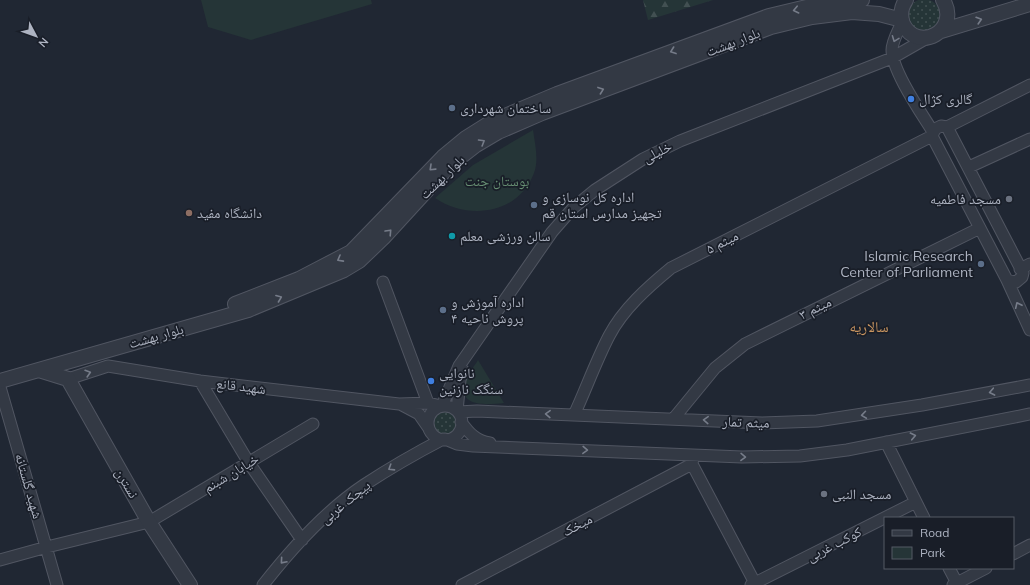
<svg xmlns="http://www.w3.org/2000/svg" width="1030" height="585" font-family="Mulish,'Noto Naskh Arabic',sans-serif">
<defs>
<pattern id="grass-dots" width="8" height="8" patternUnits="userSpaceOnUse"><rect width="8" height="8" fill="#253537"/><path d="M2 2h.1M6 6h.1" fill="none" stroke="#425052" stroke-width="1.8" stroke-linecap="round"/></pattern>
<pattern id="forest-firs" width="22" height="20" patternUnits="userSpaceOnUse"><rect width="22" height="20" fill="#253537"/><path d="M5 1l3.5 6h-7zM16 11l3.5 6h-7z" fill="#425052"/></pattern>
</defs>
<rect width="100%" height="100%" fill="#202733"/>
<!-- grass -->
<path fill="url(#grass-dots)" d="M908 15a16 16 0 1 1 32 0a16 16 0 1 1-32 0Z
M433 423a12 12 0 1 1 24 0a12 12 0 1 1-24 0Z"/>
<!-- forest -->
<path fill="url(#forest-firs)" d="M643,0H713L648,20Z"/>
<!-- park -->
<path fill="#253537" d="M201,0H371L372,4L251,40L208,27Z
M533,130C535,144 539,160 534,173C519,214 469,221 435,198L473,165Z
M478,360L504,403C487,405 457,408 465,381C467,374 474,367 478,360Z"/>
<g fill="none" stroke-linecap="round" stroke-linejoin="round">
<!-- minor casing -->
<g stroke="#515662" stroke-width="13">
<path id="minor" d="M902,22C899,30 892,41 892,50C892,71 922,114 933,132
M941,126L947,127L1023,273L1022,277L1016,282L1007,280L932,136L935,129Z
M947,127L1030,85
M969,167L1030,139
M1020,269L1030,264
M1007,280L1030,330
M383,282L428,403
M68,379L108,366L200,381L399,404L428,403L441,406
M200,381L249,463L302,540
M0,387L57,585
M402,405L419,414L428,427
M442,406L459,366L552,232L573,208L595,190L643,159L680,141L892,58L927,38
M428 423a17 17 0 1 1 34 0a17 17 0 1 1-34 0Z
M457,411L460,380L463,370
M458,412L477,411L762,423L817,421L922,405L1030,385
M574,415C586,389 596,361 609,336C623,309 648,287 671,268L932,136
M674,418L715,368L745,344L980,228
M461,422C469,433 476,441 490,443
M445,439L457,444L473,446L742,457L800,456L847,450L1030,414
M886,442L924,518
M693,457L692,464L756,585
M1013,554L1030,545
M0,560L47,547L149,522L313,424
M949,568L958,585
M263,585C292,548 325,511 364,485C390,468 416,453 443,439
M462,585L692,464
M751,585L916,502
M953,585L986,568"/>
</g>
<!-- tertiary casing -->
<g stroke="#515662" stroke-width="16">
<path id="tertiary" d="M906,0C901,7 900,16 903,24C918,54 961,30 943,0
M941,31L1030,4
M235,304L299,279L351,252L443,157L466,138L493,121L557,94L769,16L811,6L862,0
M39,370L68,379L149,522L190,585
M0,381L248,310L344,270L359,261L383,238L449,166L476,145L498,132L542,113L771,27L812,17L852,12L879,14L902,20"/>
</g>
<!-- minor -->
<use href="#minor" stroke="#333944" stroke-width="11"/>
<!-- tertiary -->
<use href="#tertiary" stroke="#333944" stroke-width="14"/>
</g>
<!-- one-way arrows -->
<defs><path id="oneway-chevron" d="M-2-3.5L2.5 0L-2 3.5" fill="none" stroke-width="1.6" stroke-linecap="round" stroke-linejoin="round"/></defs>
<g stroke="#767c89">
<use href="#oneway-chevron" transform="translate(796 10) rotate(167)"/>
<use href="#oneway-chevron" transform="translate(979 20) rotate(-17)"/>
<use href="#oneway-chevron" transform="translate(895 39) rotate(111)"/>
<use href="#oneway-chevron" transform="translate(673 51) rotate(160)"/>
<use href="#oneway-chevron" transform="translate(601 90) rotate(-20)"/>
<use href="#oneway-chevron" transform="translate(482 142) rotate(-31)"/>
<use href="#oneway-chevron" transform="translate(432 168) rotate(136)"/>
<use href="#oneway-chevron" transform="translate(389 232) rotate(-47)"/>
<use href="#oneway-chevron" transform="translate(340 259) rotate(151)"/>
<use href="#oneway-chevron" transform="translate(279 298) rotate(-21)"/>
<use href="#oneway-chevron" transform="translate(1018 305) rotate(-115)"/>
<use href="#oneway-chevron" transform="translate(88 373) rotate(-17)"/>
<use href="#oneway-chevron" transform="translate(992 392) rotate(169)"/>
<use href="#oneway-chevron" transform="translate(548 414) rotate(-178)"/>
<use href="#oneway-chevron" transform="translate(864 415) rotate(172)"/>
<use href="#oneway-chevron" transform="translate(706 420) rotate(-177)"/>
<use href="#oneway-chevron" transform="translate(913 436) rotate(-12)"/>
<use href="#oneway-chevron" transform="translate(585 450) rotate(2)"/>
<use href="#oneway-chevron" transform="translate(743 457) rotate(1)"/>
<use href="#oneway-chevron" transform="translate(391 468) rotate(148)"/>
<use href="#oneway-chevron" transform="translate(283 561) rotate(131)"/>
</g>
<!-- markers -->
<g fill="#3f7fe0" stroke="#191e28" stroke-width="1.5">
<circle cx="911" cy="99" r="4"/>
<circle cx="431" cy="381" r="4"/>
</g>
<g fill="#5c6f8a" stroke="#191e28" stroke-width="1.5">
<circle cx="452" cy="108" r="4"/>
<circle cx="534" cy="205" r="4"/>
<circle cx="981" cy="264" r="4"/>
<circle cx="443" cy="310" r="4"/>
</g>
<g fill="#6b7280" stroke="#191e28" stroke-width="1.5">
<circle cx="1009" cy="199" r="4"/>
<circle cx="824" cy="494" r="4"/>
</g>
<circle fill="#8d6e63" stroke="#191e28" stroke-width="1.5" cx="189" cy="213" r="4"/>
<circle fill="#0f9aa8" stroke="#191e28" stroke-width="1.5" cx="452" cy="236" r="4"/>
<g text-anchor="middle" stroke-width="3.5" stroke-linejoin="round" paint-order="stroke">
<!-- street labels -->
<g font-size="14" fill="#adb3c1" stroke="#191e28">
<text transform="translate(733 42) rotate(-21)" y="5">بلوار بهشت</text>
<text transform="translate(657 152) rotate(-27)" y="5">خلیلی</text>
<text transform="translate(442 177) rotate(-44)" y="5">بلوار بهشت</text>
<text transform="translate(722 242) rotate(-27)" y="5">میثم ۵</text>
<text transform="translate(815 308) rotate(-26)" y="5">میثم ۳</text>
<text transform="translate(156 336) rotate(-16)" y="5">بلوار بهشت</text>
<text transform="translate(241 386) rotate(7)" y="5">شهید قانع</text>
<text transform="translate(746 422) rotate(2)" y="5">میثم تمار</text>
<text transform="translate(231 473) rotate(-31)" y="5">خیابان شبنم</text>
<text transform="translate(127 483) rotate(60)" y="5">نسترن</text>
<text transform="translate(29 486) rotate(74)" y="5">شهید گلستانه</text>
<text transform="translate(345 502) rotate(-39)" y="5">پیچک غربی</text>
<text transform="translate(577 525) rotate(-28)" y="5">میخک</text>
<text transform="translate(834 544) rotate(-27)" y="5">کوکب غربی</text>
</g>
<!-- poi labels -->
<g font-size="14" fill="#adb3c1" stroke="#191e28" text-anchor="start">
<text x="919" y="104">گالری کژال</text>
<text x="460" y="113">ساختمان شهرداری</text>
<text x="542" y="202">اداره کل نوسازی و<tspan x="542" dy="16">تجهیز مدارس استان قم</tspan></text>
<text x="1001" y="204" text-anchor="end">مسجد فاطمیه</text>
<text x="197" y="218">دانشگاه مفید</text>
<text x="460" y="241">سالن ورزشی معلم</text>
<text x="973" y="261" text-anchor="end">Islamic Research<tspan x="973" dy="16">Center of Parliament</tspan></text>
<text x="451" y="307">اداره آموزش و<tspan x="451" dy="16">پروش ناحیه ۴</tspan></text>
<text x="439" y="378">نانوایی<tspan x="439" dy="16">سنگک نازنین</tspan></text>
<text x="832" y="499">مسجد النبی</text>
</g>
<!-- park labels -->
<g font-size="14" fill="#678f73" stroke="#191e28">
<text x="497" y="186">بوستان جنت</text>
</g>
<!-- neighbourhood labels -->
<g font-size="15" fill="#c99560" stroke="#191e28">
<text x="869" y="332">سالاریه</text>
</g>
</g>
<!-- legend -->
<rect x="884" y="517" width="130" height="52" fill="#191e28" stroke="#545a65"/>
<rect x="892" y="530" width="20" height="6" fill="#333944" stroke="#545a65"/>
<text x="920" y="537" font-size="12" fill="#adb3c1">Road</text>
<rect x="892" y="547" width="20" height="12" fill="#253537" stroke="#545a65"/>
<text x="920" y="557" font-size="12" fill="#adb3c1">Park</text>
<!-- north arrow -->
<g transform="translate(36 36) rotate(131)" stroke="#191e28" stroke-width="3" paint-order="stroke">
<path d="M0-3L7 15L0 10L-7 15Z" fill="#adb3c1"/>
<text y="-6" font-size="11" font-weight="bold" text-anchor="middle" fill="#adb3c1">N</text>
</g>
</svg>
